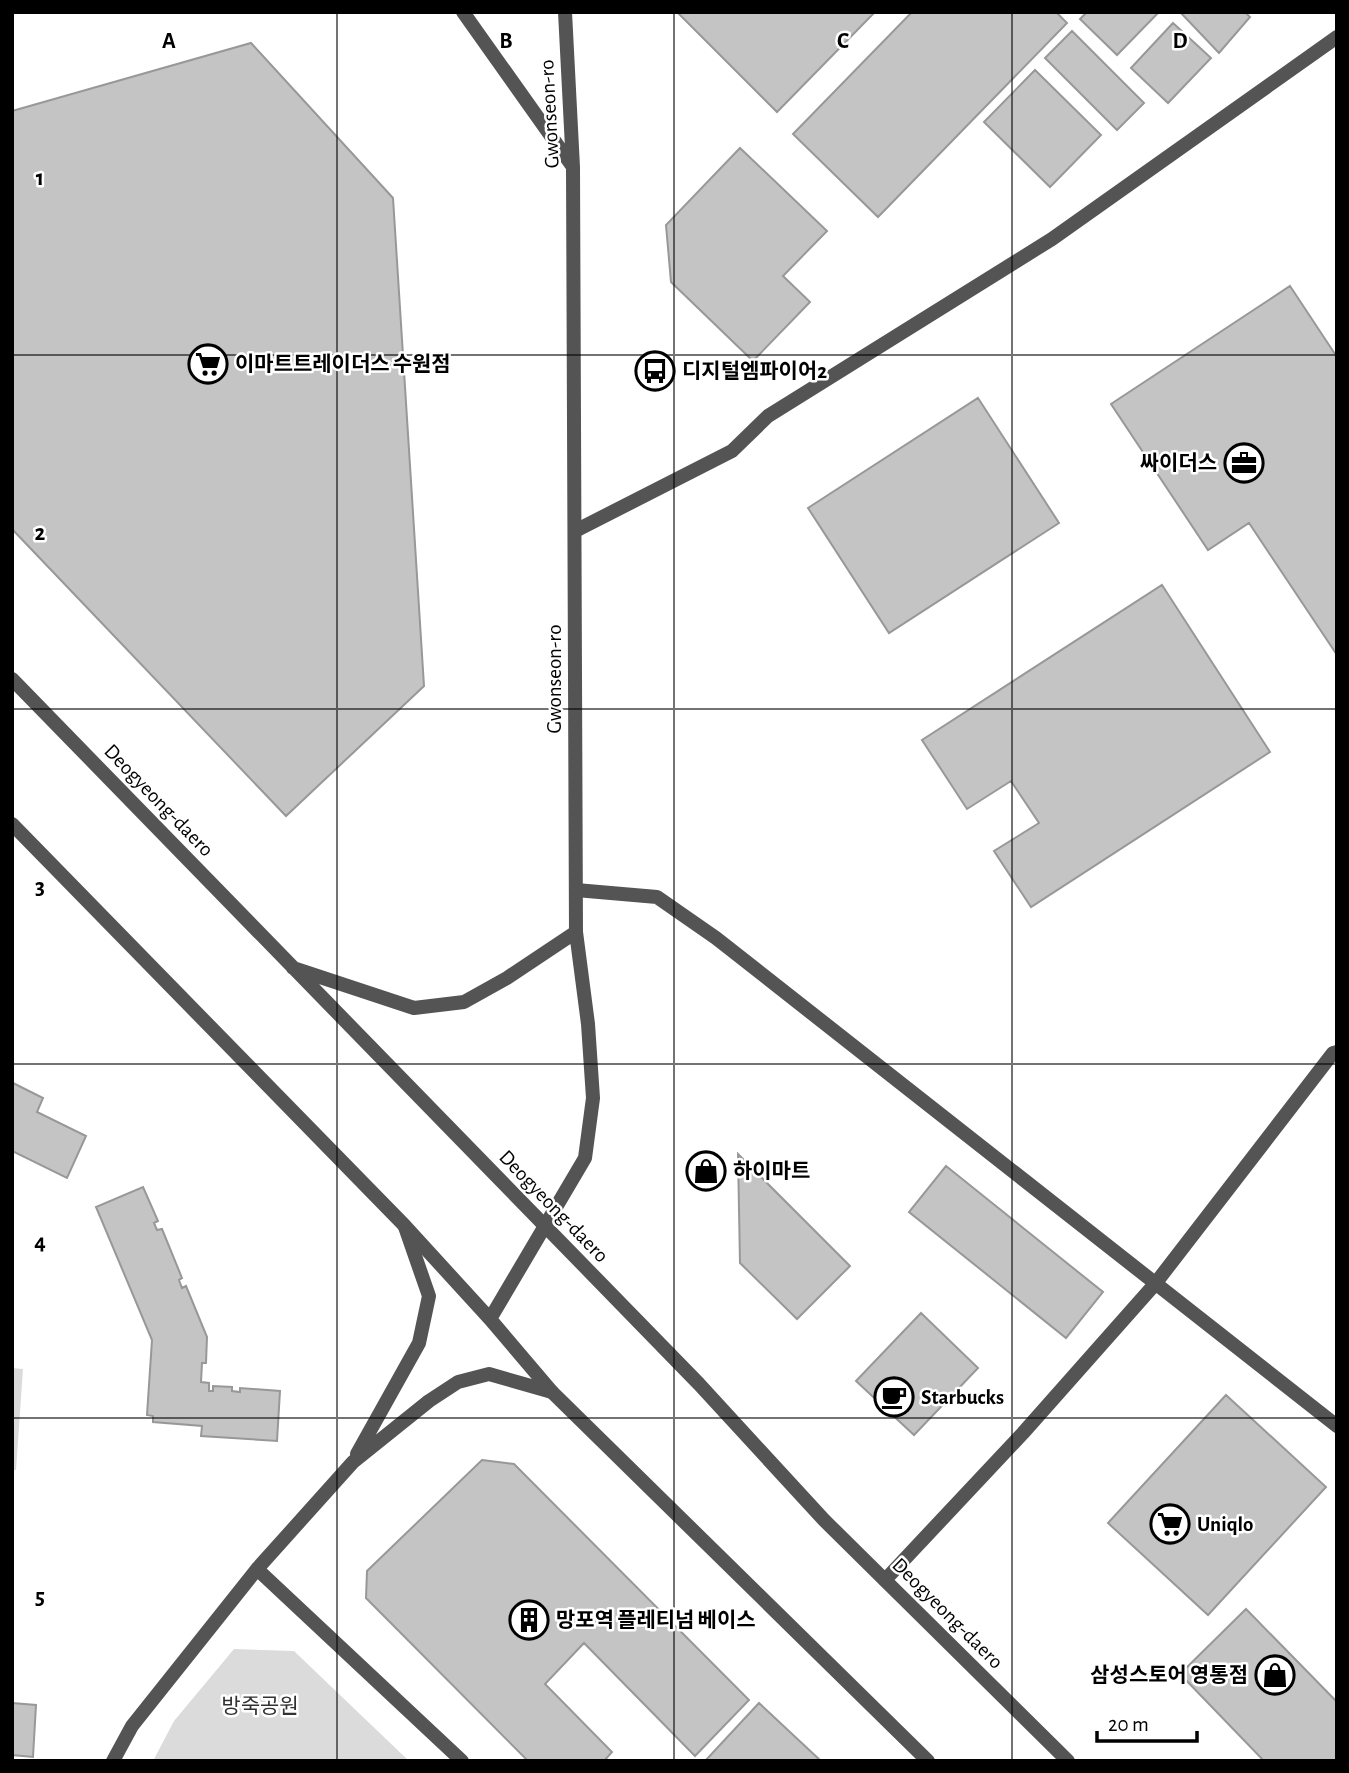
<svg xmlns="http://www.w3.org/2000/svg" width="1349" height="1773" font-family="'Alegreya Sans','Noto Sans KR',sans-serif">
<rect width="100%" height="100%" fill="#fff"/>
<!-- green -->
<path fill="#dbdbdb" d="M12,1368L23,1369L16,1470H12Z
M234,1649L294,1651L409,1761H153L174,1721Z"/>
<!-- building -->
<path fill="#c4c4c4" stroke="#989898" stroke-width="2" d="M677,12H875L777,112Z
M912,12H1056L1067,23L878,217L793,134Z
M1087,12H1159L1117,55L1080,19Z
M1180,12H1245L1250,17L1219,53Z
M1173,23L1211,58L1168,103L1131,68Z
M1072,31L1144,103L1117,130L1045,58Z
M251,43L393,198L424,686L286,816L12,529V111Z
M1035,70L1101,135L1050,187L984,122Z
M740,148L827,231L783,276L810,302L753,361L671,282L666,225Z
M1290,286L1337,357V655L1249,523L1208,550L1111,404Z
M978,398L1059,523L889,633L808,508Z
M1162,585L1270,752L1031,907L994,851L1039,823L1011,781L967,809L922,740Z
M13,1083L43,1098L37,1112L86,1136L67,1178L12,1151Z
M738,1154L850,1266L797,1319L740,1263Z
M946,1166L1103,1292L1066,1338L909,1212Z
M143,1187L158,1221L154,1223L157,1230L162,1229L182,1278L179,1280L182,1288L186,1286L207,1337L206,1363H202L201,1382L209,1383V1391H213V1386L232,1387V1391L240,1392V1388L280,1391L277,1441L201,1436L202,1426L153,1422V1416L147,1415L152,1340L96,1207Z
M921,1313L978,1368L914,1435L856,1381Z
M1226,1395L1326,1487L1208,1615L1108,1523Z
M482,1460L514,1464L749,1700L695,1756L584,1643L545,1684L612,1752L604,1761H528L366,1598L367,1571Z
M1246,1609L1337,1702V1761H1264L1180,1674Z
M12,1703L36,1705L33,1757L12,1755Z
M759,1703L821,1761H705Z"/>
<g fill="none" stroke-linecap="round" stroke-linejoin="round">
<!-- minor -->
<path stroke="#545454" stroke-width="14" d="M575,531L732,451L768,416L1052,239L1337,37
M576,890L657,897L716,938L1337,1426
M357,1454L419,1343L429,1296L405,1227
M257,1569L462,1761
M885,1580L1023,1433L1155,1284L1333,1053L1337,1052
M113,1761L132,1726L257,1569L353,1462L429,1401L458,1382L489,1374L552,1392"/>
<!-- tertiary -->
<path stroke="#545454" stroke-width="14" d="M463,12L573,167
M12,679L699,1384L824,1520L1068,1761
M12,824L405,1226L490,1319L552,1392L928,1761
M293,968L414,1008L464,1002L507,978L576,932
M490,1319L585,1158L593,1098L588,1024L576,932L573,167L565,12"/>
</g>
<!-- grid -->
<path fill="none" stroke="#000" stroke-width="2" stroke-opacity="0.55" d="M337,12V1761M674,12V1761M1012,12V1761M12,355H1337M12,709H1337M12,1064H1337M12,1418H1337"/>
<!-- icons -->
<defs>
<g id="supermarket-ring" transform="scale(2.0125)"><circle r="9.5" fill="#fff" stroke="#000" stroke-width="1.5"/><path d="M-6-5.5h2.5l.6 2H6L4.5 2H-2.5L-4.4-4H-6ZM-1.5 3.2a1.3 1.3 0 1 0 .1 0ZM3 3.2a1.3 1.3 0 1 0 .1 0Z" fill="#000"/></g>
<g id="bus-ring" transform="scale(2.0125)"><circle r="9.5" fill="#fff" stroke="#000" stroke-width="1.5"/><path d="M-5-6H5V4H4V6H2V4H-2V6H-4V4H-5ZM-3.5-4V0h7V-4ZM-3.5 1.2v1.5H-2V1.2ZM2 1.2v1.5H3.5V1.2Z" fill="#000"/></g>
<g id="office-ring" transform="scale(2.0125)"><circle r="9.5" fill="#fff" stroke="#000" stroke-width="1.5"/><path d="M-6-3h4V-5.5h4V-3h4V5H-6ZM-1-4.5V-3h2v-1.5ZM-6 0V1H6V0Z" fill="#000"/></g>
<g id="shop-ring" transform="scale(2.0125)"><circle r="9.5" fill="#fff" stroke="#000" stroke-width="1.5"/><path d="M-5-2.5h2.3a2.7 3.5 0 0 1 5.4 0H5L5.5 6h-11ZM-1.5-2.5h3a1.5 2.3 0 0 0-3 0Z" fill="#000"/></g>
<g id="cafe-ring" transform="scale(2.0125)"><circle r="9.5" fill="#fff" stroke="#000" stroke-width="1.5"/><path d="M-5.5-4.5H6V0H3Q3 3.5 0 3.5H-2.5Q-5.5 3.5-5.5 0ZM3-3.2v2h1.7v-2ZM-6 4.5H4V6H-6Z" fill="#000"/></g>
<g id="building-ring" transform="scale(2.0125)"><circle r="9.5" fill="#fff" stroke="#000" stroke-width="1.5"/><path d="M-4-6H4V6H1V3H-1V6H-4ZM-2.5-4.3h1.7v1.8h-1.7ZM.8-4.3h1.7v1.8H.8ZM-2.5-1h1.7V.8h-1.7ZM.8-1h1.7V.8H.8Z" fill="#000"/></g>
</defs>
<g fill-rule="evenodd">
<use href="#supermarket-ring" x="208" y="364"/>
<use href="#bus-ring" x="655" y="371"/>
<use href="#office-ring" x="1244" y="463"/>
<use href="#shop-ring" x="706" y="1171"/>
<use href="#cafe-ring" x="894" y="1397"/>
<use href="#supermarket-ring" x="1170" y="1524"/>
<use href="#building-ring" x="529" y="1620"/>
<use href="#shop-ring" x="1275" y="1675"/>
</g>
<g text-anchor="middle" stroke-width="5" stroke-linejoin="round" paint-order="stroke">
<!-- street labels -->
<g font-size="21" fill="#000" stroke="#fff">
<text transform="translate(549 114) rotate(-93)" y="7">Gwonseon-ro</text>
<text transform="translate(554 679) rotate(-90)" y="7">Gwonseon-ro</text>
<text transform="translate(159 800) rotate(46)" y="7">Deogyeong-daero</text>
<text transform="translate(554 1206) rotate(46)" y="7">Deogyeong-daero</text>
<text transform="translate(948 1613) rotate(45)" y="7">Deogyeong-daero</text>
</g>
<!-- poi labels -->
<g font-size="21" font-weight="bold" fill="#000" stroke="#fff" text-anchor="start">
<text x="235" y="371">이마트트레이더스 수원점</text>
<text x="682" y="378">디지털엠파이어2</text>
<text x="1217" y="470" text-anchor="end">싸이더스</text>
<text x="733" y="1178">하이마트</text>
<text x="921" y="1404">Starbucks</text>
<text x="1197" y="1531">Uniqlo</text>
<text x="556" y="1627">망포역 플레티넘 베이스</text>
<text x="1248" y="1682" text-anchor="end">삼성스토어 영통점</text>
</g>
<!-- park labels -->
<g font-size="21" fill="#323232" stroke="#fff">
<text x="260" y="1713">방죽공원</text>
</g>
</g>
<g font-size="23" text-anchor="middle" font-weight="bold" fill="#000" stroke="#fff" stroke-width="5" stroke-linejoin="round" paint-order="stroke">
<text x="169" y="48">A</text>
<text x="506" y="48">B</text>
<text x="843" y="48">C</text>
<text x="1180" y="48">D</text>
<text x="40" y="185">1</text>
<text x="40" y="540">2</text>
<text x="40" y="894">3</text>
<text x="40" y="1249">4</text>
<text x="40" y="1604">5</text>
</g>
<!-- border -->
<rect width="1349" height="1773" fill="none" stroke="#000000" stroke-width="28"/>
<!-- scale -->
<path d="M1097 1731v10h100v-10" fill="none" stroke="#000000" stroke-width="3.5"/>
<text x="1108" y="1731" font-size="21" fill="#000000" stroke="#ffffff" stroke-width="5" paint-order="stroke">20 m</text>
</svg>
